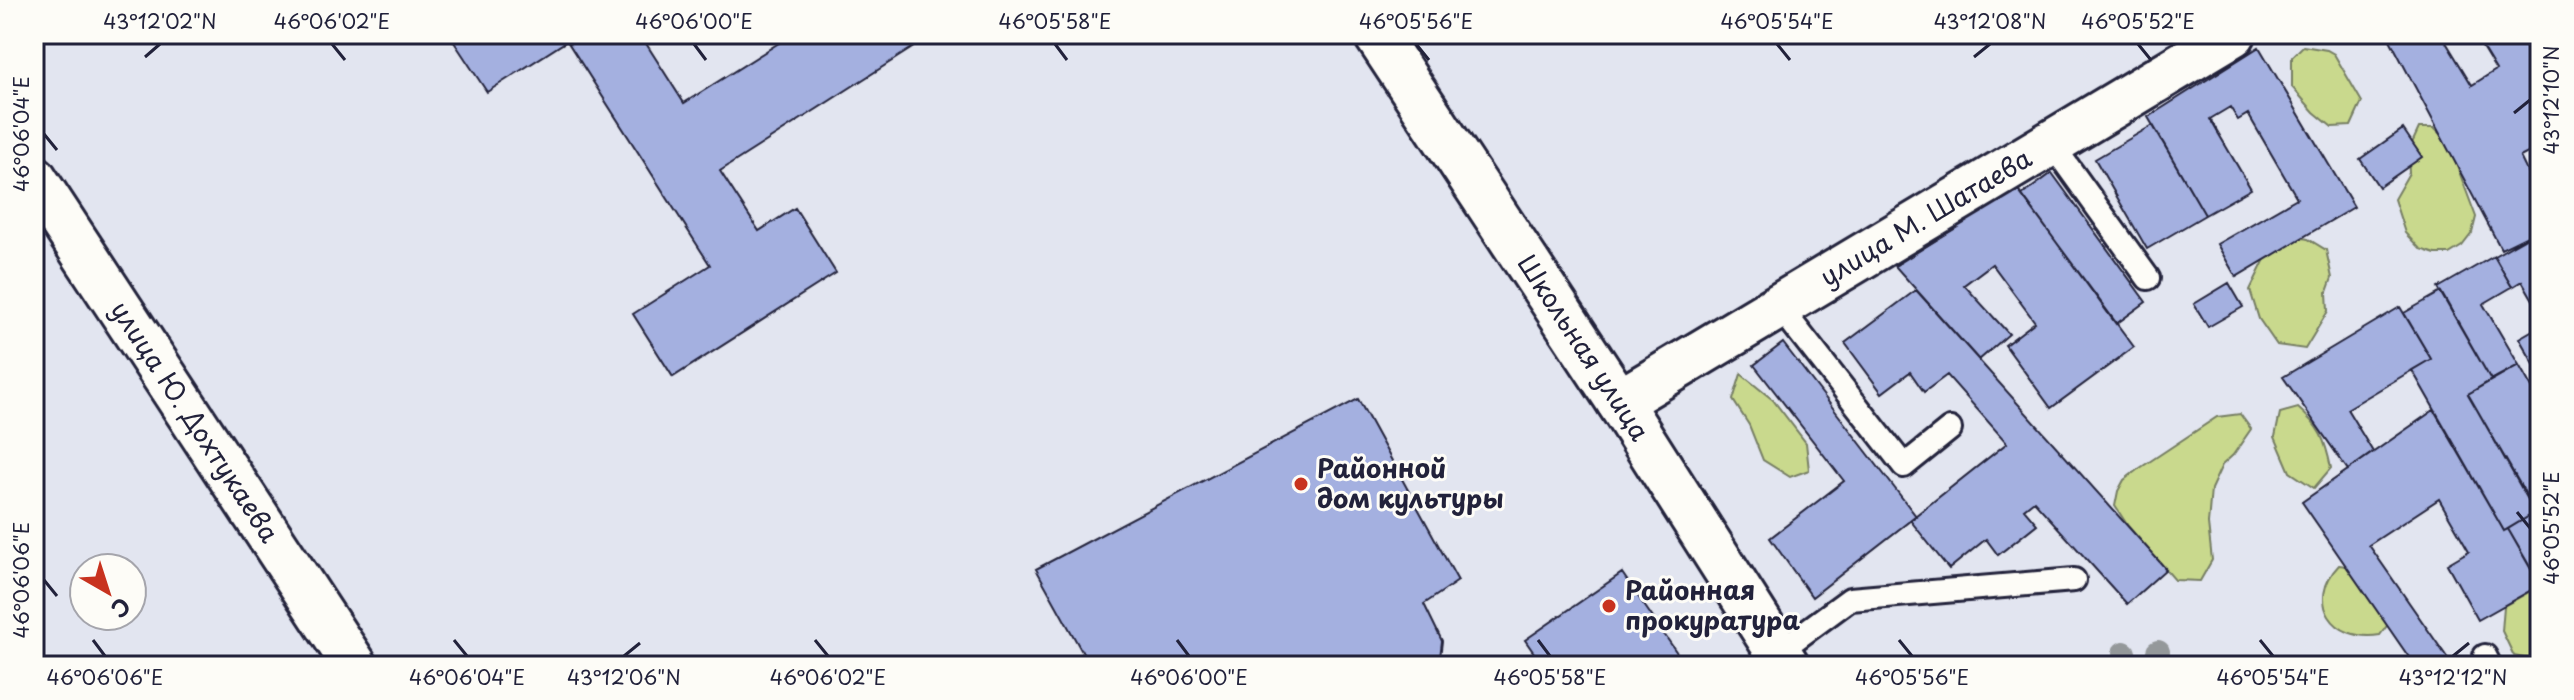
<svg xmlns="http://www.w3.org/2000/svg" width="2574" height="700" font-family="'Playpen Sans',sans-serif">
<rect width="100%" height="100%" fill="#e2e5f0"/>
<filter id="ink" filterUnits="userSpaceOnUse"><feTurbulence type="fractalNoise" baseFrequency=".0125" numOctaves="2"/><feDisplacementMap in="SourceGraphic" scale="16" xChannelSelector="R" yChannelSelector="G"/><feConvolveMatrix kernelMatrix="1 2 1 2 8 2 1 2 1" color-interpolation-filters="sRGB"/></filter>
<g filter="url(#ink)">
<!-- green -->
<path fill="#c9d98d" stroke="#767e64" stroke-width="2" d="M2303,46L2327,50L2334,54L2362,102L2351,126L2332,127L2314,112L2292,87V57Z
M2419,128H2434L2448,142L2476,217L2472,233L2462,246L2449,254H2435L2420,249L2405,233L2394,199L2409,173L2408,152Z
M2292,236L2308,239L2326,250L2332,278L2327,292L2328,311L2305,349L2277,345L2259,319L2250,290L2268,253Z
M1741,374L1773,400L1806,443L1809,470L1790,477L1763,460L1749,425L1733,400Z
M2298,408C2320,427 2325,439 2331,468L2314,488L2290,472L2275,437L2280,413Z
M2240,414L2251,429L2233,455L2222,465L2211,489L2208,524L2212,560L2200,581L2175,580L2128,526L2115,506L2118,491L2124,480L2137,470L2217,417Z
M2339,565L2361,568L2389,623L2380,635C2333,643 2305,601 2339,565Z
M2540,586V661L2514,656L2502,631L2504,606Z"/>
<!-- building -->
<path fill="#a4b0e0" stroke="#22223b" stroke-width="2" d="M452,34H640L684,103L793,34H934L720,171L759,231L795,208L836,273L673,377L633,314L710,265L567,41L487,92L450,36Z
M2387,34H2441L2472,85L2496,70L2474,34H2518L2536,64L2540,62V147L2520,157L2540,198V230L2501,249Z
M2259,47L2354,207L2236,277L2217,244L2297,198L2248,114L2238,120L2230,107L2210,119L2251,189L2205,215L2148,117Z
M2153,125L2205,215L2147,249L2095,159Z
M2403,129L2422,157L2379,187L2360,159Z
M2052,173L2146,302L2116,324L2022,195Z
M2017,189L2134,347L2051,408L2005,345L2035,322L1992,264L1964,285L2009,334L1979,360L1895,266Z
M2540,230V312L2522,281L2512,287L2494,256Z
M2494,256L2512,287L2483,304L2519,365L2491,380L2438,288Z
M2229,283L2243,307L2208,327L2194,304Z
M1916,290L2166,569L2127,604L2034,501L2024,509L2037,524L1998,555L1986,539L1949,569L1910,520L2007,443L1947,375L1924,392L1910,372L1882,393L1845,343Z
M2441,292L2491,380L2468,394L2536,512L2504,531L2412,370L2431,359L2404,313Z
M2400,307L2431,359L2347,409L2373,452L2348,470L2283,377Z
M2540,326V375L2519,338Z
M1783,343L1916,516L1812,597L1770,538L1844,481L1754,365Z
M2519,365L2540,402V500L2531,505L2468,394Z
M1358,399L1458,581L1424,604L1442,641L1439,666H1090L1036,569Z
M2434,410L2504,531L2508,529L2540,585L2478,620L2447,564L2469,551L2439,499L2369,545L2451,663L2447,666H2415L2302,502Z
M2540,500V584L2508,529L2536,512L2531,505Z
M1622,573L1686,666H1543L1525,640Z"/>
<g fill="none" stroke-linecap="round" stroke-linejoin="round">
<!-- lane casing -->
<g stroke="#22223b" stroke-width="28">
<path id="lane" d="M2051,143L2148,278
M1779,306L1904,466L1950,429
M1778,652L1850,599L2074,580
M2485,656L2490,666"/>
</g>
<!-- street casing -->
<g stroke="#22223b" stroke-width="50">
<g id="street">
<path id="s1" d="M34,178L355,666"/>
<path id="s2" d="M1619,402L2233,34"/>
</g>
</g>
<!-- secondary casing -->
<g stroke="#22223b" stroke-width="50">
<g id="secondary">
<path id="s3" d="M1376,34L1619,402L1787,666"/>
</g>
</g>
<!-- lane -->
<use href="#lane" stroke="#fdfcf7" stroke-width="22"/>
<!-- street -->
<use href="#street" stroke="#fdfcf7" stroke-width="44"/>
<!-- secondary -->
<use href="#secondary" stroke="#fdfcf7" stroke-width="44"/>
</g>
<!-- trees -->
<g fill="#94989a">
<circle cx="2158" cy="652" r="12"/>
<circle cx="2124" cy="653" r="12"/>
</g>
</g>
<!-- ticks -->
<path fill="none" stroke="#22223b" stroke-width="3" d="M332,44L345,60M694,44L706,60M1055,44L1067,60M1416,44L1429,60M1777,44L1790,60M2138,44L2151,60M145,57L160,44M1974,57L1990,44M2514,113L2530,100M44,134L57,150M2517,512L2530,528M44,580L57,596M93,640L105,656M454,640L467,656M815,640L828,656M1177,640L1189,656M1538,640L1550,656M1899,640L1912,656M2260,640L2273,656M624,656L640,643M2453,656L2469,643"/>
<!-- markers -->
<g fill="#c8321e" stroke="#fdfcf7" stroke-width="3">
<circle cx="1301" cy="484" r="8"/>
<circle cx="1609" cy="606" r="8"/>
</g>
<g text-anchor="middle" stroke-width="6" stroke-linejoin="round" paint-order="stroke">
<!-- street labels -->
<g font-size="26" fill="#22223b" stroke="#fdfcf7">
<text dy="9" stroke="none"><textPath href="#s2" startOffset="358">улица М. Шатаева</textPath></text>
<text dy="9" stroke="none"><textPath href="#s3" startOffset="376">Школьная улица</textPath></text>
<text dy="9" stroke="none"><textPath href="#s1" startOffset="292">улица Ю. Дохтукаева</textPath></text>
</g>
<!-- poi labels -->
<g font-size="26" font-weight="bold" fill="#22223b" stroke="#fdfcf7" text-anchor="start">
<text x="1317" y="478">Районной<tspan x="1317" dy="30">дом культуры</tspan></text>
<text x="1625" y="600">Районная<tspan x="1625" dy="30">прокуратура</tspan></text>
</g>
</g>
<!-- margin -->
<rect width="2574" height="700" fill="none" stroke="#fdfcf7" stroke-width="88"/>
<!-- north arrow -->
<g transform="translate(108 592) rotate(141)"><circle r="38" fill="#fdfcf7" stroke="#a5a5ac" stroke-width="2"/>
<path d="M0-6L14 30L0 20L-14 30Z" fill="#c8321e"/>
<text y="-12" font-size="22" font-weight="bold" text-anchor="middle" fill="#22223b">С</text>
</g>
<rect x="44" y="44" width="2486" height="612" fill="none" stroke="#22223b" stroke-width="3"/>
<g font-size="20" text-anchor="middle" fill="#22223b">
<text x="160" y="29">43°12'02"N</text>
<text x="332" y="29">46°06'02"E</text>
<text x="694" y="29">46°06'00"E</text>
<text x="1055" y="29">46°05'58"E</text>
<text x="1416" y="29">46°05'56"E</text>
<text x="1777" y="29">46°05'54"E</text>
<text x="1990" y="29">43°12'08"N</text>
<text x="2138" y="29">46°05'52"E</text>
<text transform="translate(2552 100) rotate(-90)" y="7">43°12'10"N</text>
<text transform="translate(22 134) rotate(-90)" y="7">46°06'04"E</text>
<text transform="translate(2552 528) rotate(-90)" y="7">46°05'52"E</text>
<text transform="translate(22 580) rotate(-90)" y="7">46°06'06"E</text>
<text x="105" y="685">46°06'06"E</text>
<text x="467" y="685">46°06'04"E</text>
<text x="624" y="685">43°12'06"N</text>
<text x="828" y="685">46°06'02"E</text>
<text x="1189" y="685">46°06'00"E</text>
<text x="1550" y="685">46°05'58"E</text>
<text x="1912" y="685">46°05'56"E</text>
<text x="2273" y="685">46°05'54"E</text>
<text x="2453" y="685">43°12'12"N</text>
</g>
</svg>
